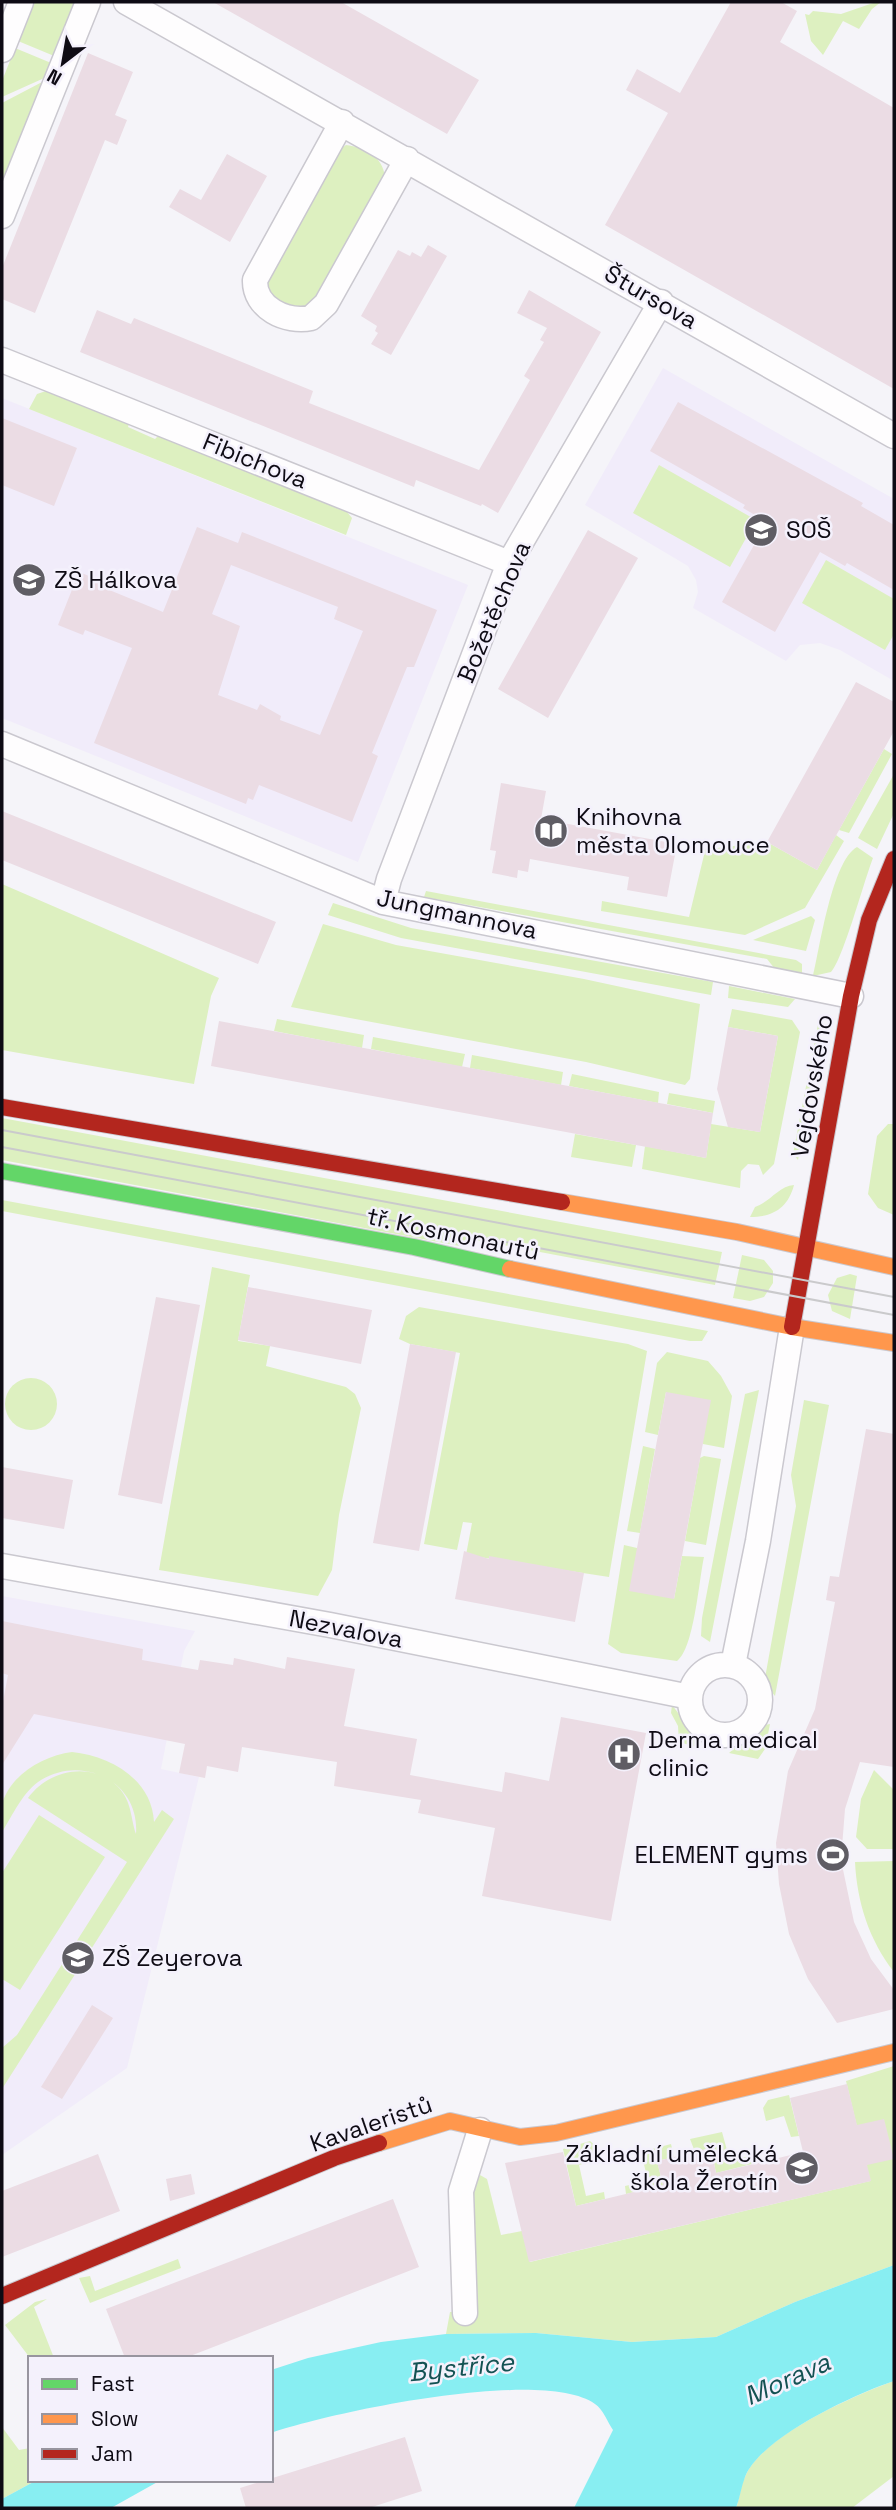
<svg xmlns="http://www.w3.org/2000/svg" width="896" height="2510" font-family="'Space Grotesk',sans-serif">
<rect width="100%" height="100%" fill="#f5f4f9"/>
<!-- education -->
<path fill="#f1ecfa" d="M663,368L894,499V681L840,650L820,643L800,645L786,661L693,608L698,592L696,580L688,566L585,505Z
M2,398L468,585L358,862L2,718Z
M2,1596L195,1631L184,1651L161,1769L199,1777L127,2068L2,2155Z"/>
<!-- green -->
<path fill="#ddf0c0" d="M35,2H82L59,58L18,41Z
M876,2H881L872,9L859,29L843,21L823,55L811,41L805,14L809,15L813,11L841,14Z
M15,48L56,65L51,75L2,97V81Z
M44,81L2,197V103Z
M346,145C365,147 383,157 385,177L315,304L299,312L268,298L263,279L334,154Z
M46,391L129,424L128,427L155,439L158,436L347,512L352,518L346,535L29,409L37,394Z
M659,465L756,520L730,567L633,513Z
M826,560L894,599V634L885,650L802,603Z
M884,749L892,754L849,833L839,830Z
M894,774V813L877,849L858,838Z
M836,835L844,841L805,908L745,935L601,911L602,901L689,917L705,851L701,850L767,842L817,870Z
M857,847L873,858C864,881 843,960 831,972L813,976C820,947 832,861 857,847Z
M2,884L219,978L211,996L194,1084L2,1050Z
M426,891L796,960L802,964V974L775,969L767,959L424,897Z
M333,903L411,928L713,982L711,995L401,938L328,915Z
M811,916L815,920L806,951L753,940Z
M323,924L396,945L584,979L700,1004L690,1079L685,1085L586,1062L291,1007Z
M729,986L795,999L788,1007L728,998Z
M732,1009L792,1020L800,1032L774,1164L763,1175L759,1165L748,1164L741,1171L740,1188L642,1169L645,1146L706,1158L711,1124L760,1132L778,1036L728,1027Z
M277,1019L364,1035L362,1048L274,1031Z
M819,1019L821,1038L798,1160L793,1154Z
M373,1037L465,1054L462,1067L371,1049Z
M472,1055L563,1072L561,1085L470,1068Z
M572,1074L659,1092L658,1103L569,1086Z
M669,1093L715,1101L713,1113L667,1104Z
M2,1118L722,1252L715,1285L466,1238L465,1247L2,1160Z
M888,1124H894V1215L878,1208L868,1194L877,1136Z
M575,1134L636,1145L632,1167L571,1157Z
M794,1185C788,1208 773,1217 750,1217L755,1207C770,1202 779,1186 794,1185Z
M2,1200L708,1331L702,1341H690L2,1211Z
M742,1255L764,1260L773,1271V1283L764,1297L750,1301L733,1298Z
M212,1267L250,1275L238,1341L270,1346L266,1366L346,1387L355,1394L361,1408L339,1515L332,1570L318,1596L159,1570Z
M850,1274L857,1276L850,1319L832,1311L828,1295L837,1278Z
M419,1307L628,1344L647,1351L609,1577L466,1555L472,1523L463,1522L457,1550L424,1544L460,1353L410,1344L399,1339L406,1316Z
M667,1352L708,1361L721,1376L732,1396L724,1448L703,1444L666,1392L658,1435L645,1432L657,1363Z
M5 1404a26 26 0 1 1 52 0a26 26 0 1 1-52 0Z
M759,1390L710,1642L701,1636L702,1618L745,1394Z
M804,1400L829,1405L775,1696L765,1684V1678L796,1506L791,1475Z
M643,1446L655,1449L640,1533L627,1531Z
M704,1456L721,1459L706,1545L685,1541L700,1458Z
M624,1545L637,1548L674,1599L682,1556L704,1557C699,1580 694,1649 677,1661L621,1653L608,1644Z
M672,1705L699,1740L700,1748L679,1742L678,1726L671,1713Z
M770,1724L765,1749L758,1759L729,1753L760,1726Z
M72,1752C110,1756 152,1779 154,1822L162,1810L174,1819L2,2089V2048L17,2035L127,1862L28,1798C49,1769 94,1760 120,1789C132,1803 131,1820 136,1834C140,1782 83,1754 41,1780C23,1791 13,1815 2,1832C2,1824 0,1812 2,1804C11,1774 43,1756 72,1752Z
M874,1770L894,1790V1849H867L856,1837L861,1799Z
M39,1815L105,1857L20,1990L2,1979V1873Z
M894,1861V1972C869,1940 857,1902 855,1862Z
M894,2066V2265L795,2302L716,2337L632,2342L536,2333L446,2334L450,2312L472,2311L467,2195L480,2175L487,2179L501,2235L522,2231L530,2262L870,2181L846,2081Z
M789,2095L799,2136L791,2137L784,2116L766,2121L763,2108L768,2100Z
M722,2132L730,2161L753,2155L756,2163L716,2173L711,2148L695,2152L690,2139Z
M590,2141L596,2146L599,2159L579,2165L586,2196L604,2192L605,2199L576,2206L563,2149Z
M671,2144L674,2157L657,2161L663,2185L626,2194L625,2186L648,2181L641,2152Z
M178,2259L181,2268L90,2303L79,2278L90,2276L95,2291Z
M47,2299L34,2307L54,2358H30L5,2325L35,2302Z
M894,2381V2476L852,2508H736C740,2498 740,2486 745,2477C761,2436 855,2395 894,2381Z
M2,2427L19,2450L30,2448V2480H37L2,2499Z"/>
<!-- water -->
<path fill="#88eef2" d="M894,2265V2381C855,2394 761,2437 745,2477C741,2487 740,2498 736,2508H574L613,2430C608,2423 603,2409 595,2404C543,2367 332,2412 271,2433V2370L308,2358L381,2342L446,2334L536,2333L632,2342L716,2337L795,2302Z
M37,2480H161L111,2508H2V2499Z"/>
<!-- building -->
<path fill="#ebdce4" fill-rule="evenodd" d="M213,2H341L479,80L447,134Z
M731,2H781L797,11L780,42L894,108V389L605,225L668,113L626,90L637,69L680,93Z
M88,53L133,72L115,115L127,120L117,145L105,140L35,313L2,299V268Z
M227,154L267,176L230,242L169,207L180,189L201,200Z
M428,245L447,256L391,355L371,344L378,333L375,331L377,326L361,316L398,250L410,256L412,252L421,257Z
M529,290L601,332L498,513L482,504L481,506L416,480L414,487L80,352L97,310L131,324L134,318L313,391L309,403L479,470L530,380L524,376L544,342L540,340L547,328L517,313Z
M678,402L863,503L861,506L894,525V590L847,563L845,566L820,552L775,632L722,602L767,522L743,508L745,505L650,451Z
M2,418L77,448L54,506L2,485Z
M197,527L238,543L242,532L437,610L414,667H407L372,753L378,756L352,822L259,785L253,800L248,798L246,804L94,743L132,648L85,630L83,635L58,625L79,572L104,582L102,587L163,612ZM231,565L338,607L334,619L363,631L320,735L280,720L281,716L260,704L257,710L218,695L240,626L212,614Z
M588,530L638,558L548,718L498,689Z
M856,682L894,702V731L817,870L767,842Z
M501,783L546,791L541,819L677,844L667,897L627,890L629,877L530,859L528,872L518,870L517,878L492,873L496,851L490,850Z
M2,811L276,922L258,964L2,860Z
M219,1021L713,1113L706,1158L211,1066Z
M728,1027L778,1036L760,1132L728,1127L717,1089Z
M248,1287L372,1310L361,1364L238,1340Z
M156,1297L200,1305L162,1504L118,1495Z
M410,1344L456,1352L419,1551L373,1543Z
M666,1392L711,1400L674,1599L629,1591Z
M866,1429L894,1434V1767L860,1762L845,1809L841,1860L854,1922L871,1959L894,1990V2009L837,2023L808,1979L789,1934L779,1884L776,1843L788,1771L815,1709L835,1602L826,1600L830,1576L839,1577Z
M2,1467L73,1480L64,1529L2,1518Z
M464,1551L489,1559V1556L584,1573L575,1622L455,1599Z
M2,1621L143,1649L142,1660L198,1670L200,1660L233,1665L234,1658L285,1669L287,1657L355,1669L344,1726L417,1739L410,1775L502,1792L505,1772L549,1781L561,1717L646,1733L611,1921L482,1896L495,1828L418,1813L421,1800L334,1786L337,1762L242,1747L238,1772L207,1766L205,1778L179,1773L185,1744L34,1714L2,1765V1707L8,1675L2,1673Z
M92,2005L113,2018L62,2099L41,2087Z
M847,2084L857,2125L884,2119L894,2159L867,2165L871,2181L529,2262L505,2163L563,2152L576,2206L663,2185L657,2161L695,2152L711,2148L716,2173L803,2152L790,2098Z
M98,2154L120,2211L2,2257V2191Z
M191,2174L195,2194L170,2201L166,2179Z
M393,2199L419,2267L185,2358H125L106,2309Z
M405,2437L422,2491L369,2508H246L240,2488Z"/>
<g fill="none" stroke-linecap="round" stroke-linejoin="round">
<!-- street casing -->
<g stroke="#cac8cf" stroke-width="27">
<path id="street" d="M126,2L894,436
M2,50L21,2
M342,122L255,280C254,308 286,323 311,318L326,304L407,159
M2,216L88,2
M2,360L509,563
M2,744L383,902L851,996
M383,902L389,879L509,563L661,302
M2,1566L330,1625L690,1697
M733,1665L758,1541L792,1327
M690 1700a35 35 0 1 1 70 0a35 35 0 1 1-70 0Z
M465,2313L461,2191L480,2130"/>
</g>
<!-- fast casing -->
<g stroke="#cac8cf" stroke-width="18">
<path id="fast" d="M2,1171L414,1247L510,1269"/>
</g>
<!-- slow casing -->
<g stroke="#cac8cf" stroke-width="18">
<path id="slow" d="M562,1202L737,1232L894,1267
M510,1269L792,1327L894,1343
M379,2143L450,2121L520,2137L556,2133L894,2052"/>
</g>
<!-- jam casing -->
<g stroke="#cac8cf" stroke-width="18">
<path id="jam" d="M2,1107L562,1202
M792,1327L851,996L869,920L894,859
M2,2296L334,2158L379,2143"/>
</g>
<!-- street -->
<use href="#street" stroke="#fefdfe" stroke-width="24"/>
<!-- fast -->
<use href="#fast" stroke="#63d668" stroke-width="16"/>
<!-- slow -->
<use href="#slow" stroke="#ff974d" stroke-width="16"/>
<!-- jam -->
<use href="#jam" stroke="#b3261e" stroke-width="16"/>
<!-- tram -->
<path stroke="#cacacc" stroke-width="2" d="M2,1130L894,1297
M2,1147L894,1315"/>
</g>
<!-- icons -->
<defs>
<g id="school-disc" transform="scale(1.75)"><circle r="9.5" fill="#5f5d64" stroke="#f4f1fc"/><path d="M0-5L7-2L0 1L-7-2ZM-4 1L0 2.5L4 1V4Q0 6-4 4Z" fill="#fff"/></g>
<g id="library-disc" transform="scale(1.75)"><circle r="9.5" fill="#5f5d64" stroke="#f4f1fc"/><path d="M-6-4Q-3-5.5-.7-3.5V5Q-3 3-6 4ZM6-4Q3-5.5 .7-3.5V5Q3 3 6 4Z" fill="#fff"/></g>
<g id="hospital-disc" transform="scale(1.75)"><circle r="9.5" fill="#5f5d64" stroke="#f4f1fc"/><path d="M-5-5h3v3.5h4V-5h3V5h-3V1.5h-4V5h-3Z" fill="#fff"/></g>
<g id="stadium-disc" transform="scale(1.75)"><circle r="9.5" fill="#5f5d64" stroke="#f4f1fc"/><path d="M0-5a6.5 5 0 1 0 0 10a6.5 5 0 1 0 0-10ZM-3.5-1.8h7v3.6h-7Z" fill="#fff"/></g>
</defs>
<g fill-rule="evenodd">
<use href="#school-disc" x="761" y="530"/>
<use href="#school-disc" x="29" y="580"/>
<use href="#library-disc" x="551" y="831"/>
<use href="#hospital-disc" x="624" y="1754"/>
<use href="#stadium-disc" x="833" y="1855"/>
<use href="#school-disc" x="78" y="1958"/>
<use href="#school-disc" x="802" y="2168"/>
</g>
<g text-anchor="middle" stroke-width="5" stroke-linejoin="round" paint-order="stroke">
<!-- street labels -->
<g font-size="24" fill="#0e0b14" stroke="#f4f1fc">
<text transform="translate(651 297) rotate(30)" y="8">Štursova</text>
<text transform="translate(255 461) rotate(22)" y="8">Fibichova</text>
<text transform="translate(494 612) rotate(-67)" y="8">Božetěchova</text>
<text transform="translate(457 914) rotate(12)" y="8">Jungmannova</text>
<text transform="translate(812 1086) rotate(-80)" y="8">Vejdovského</text>
<text transform="translate(453 1234) rotate(12)" y="8">tř. Kosmonautů</text>
<text transform="translate(346 1629) rotate(11)" y="8">Nezvalova</text>
<text transform="translate(371 2124) rotate(-19)" y="8">Kavaleristů</text>
</g>
<!-- poi labels -->
<g font-size="24" fill="#0e0b14" stroke="#f4f1fc" text-anchor="start">
<text x="786" y="538">SOŠ</text>
<text x="54" y="588">ZŠ Hálkova</text>
<text x="576" y="825">Knihovna<tspan x="576" dy="28">města Olomouce</tspan></text>
<text x="648" y="1748">Derma medical<tspan x="648" dy="28">clinic</tspan></text>
<text x="808" y="1863" text-anchor="end">ELEMENT gyms</text>
<text x="102" y="1966">ZŠ Zeyerova</text>
<text x="778" y="2162" text-anchor="end">Základní umělecká<tspan x="778" dy="28">škola Žerotín</tspan></text>
</g>
<!-- water labels -->
<g font-size="26" font-style="italic" fill="#135253" stroke="#f4f1fc">
<text transform="translate(461 2367) rotate(-6)" y="9">Bystřice</text>
<text transform="translate(787 2379) rotate(-24)" y="9">Morava</text>
</g>
</g>
<!-- border -->
<rect width="896" height="2510" fill="none" stroke="#0e0b14" stroke-width="7"/>
<!-- legend -->
<rect x="28" y="2356" width="245" height="126" fill="#f4f1fc" stroke="#98959f" stroke-width="2"/>
<rect x="42" y="2379" width="35" height="10" fill="#63d668" stroke="#98959f" stroke-width="2"/>
<text x="91" y="2391" font-size="21" fill="#0e0b14">Fast</text>
<rect x="42" y="2414" width="35" height="10" fill="#ff974d" stroke="#98959f" stroke-width="2"/>
<text x="91" y="2426" font-size="21" fill="#0e0b14">Slow</text>
<rect x="42" y="2449" width="35" height="10" fill="#b3261e" stroke="#98959f" stroke-width="2"/>
<text x="91" y="2461" font-size="21" fill="#0e0b14">Jam</text>
<!-- north arrow -->
<g transform="translate(63 63) rotate(211)" stroke="#f4f1fc" stroke-width="5" paint-order="stroke">
<path d="M0-5L12 26L0 18L-12 26Z" fill="#0e0b14"/>
<text y="-10" font-size="19" font-weight="bold" text-anchor="middle" fill="#0e0b14">N</text>
</g>
</svg>
